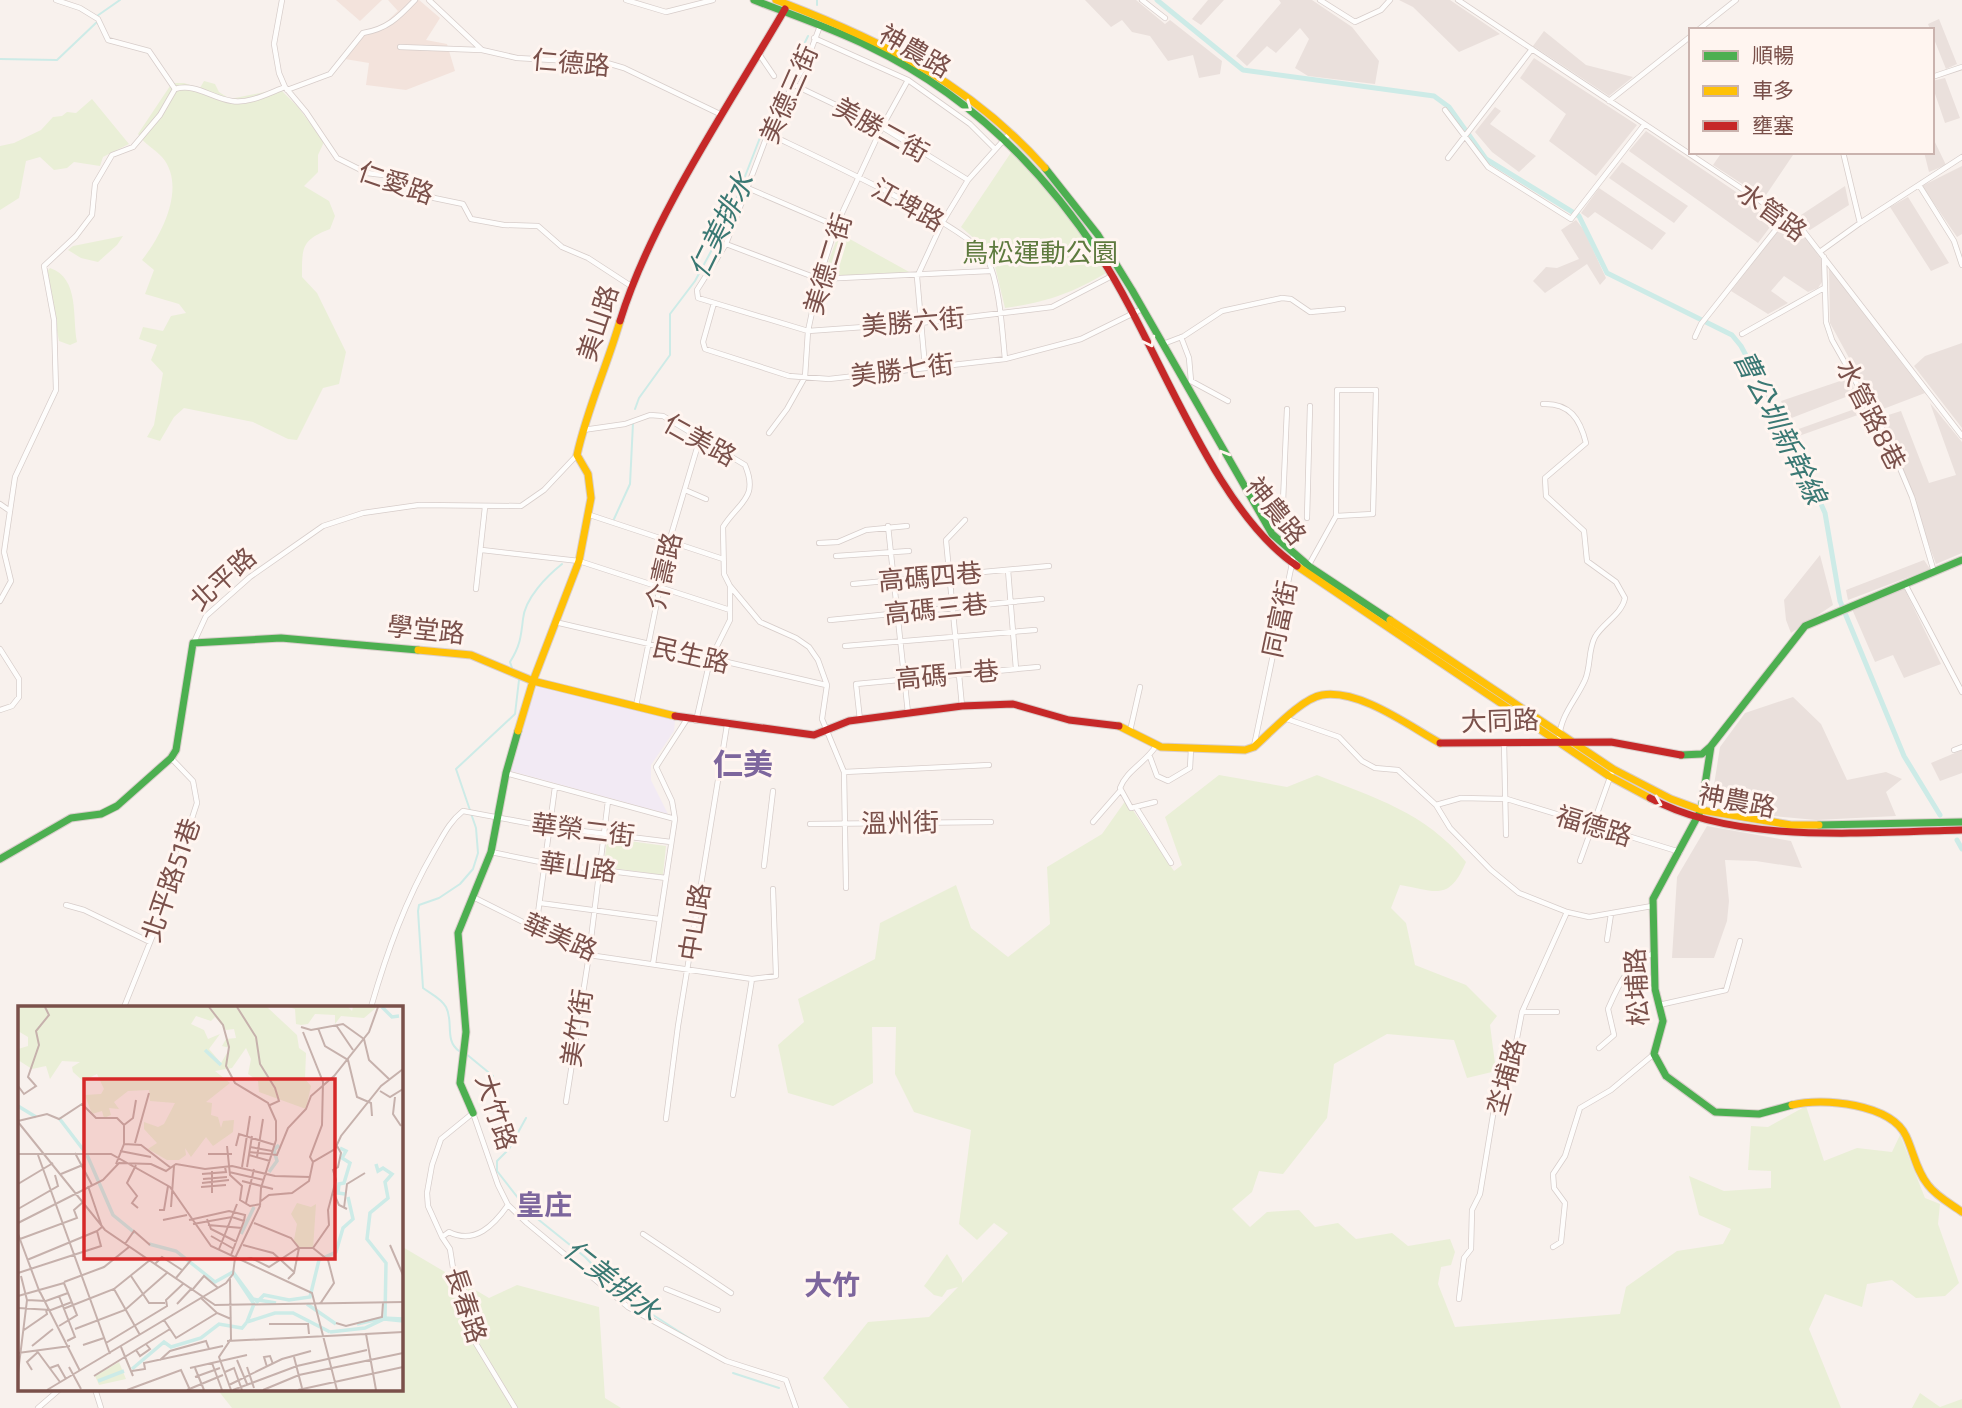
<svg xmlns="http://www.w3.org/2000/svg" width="1962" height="1408" font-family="'Exo 2','Noto Sans TC',sans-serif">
<rect width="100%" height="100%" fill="#f8f1ed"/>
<!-- residential -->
<path fill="#f3e3dc" d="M336,0H382L360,21Z
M388,0H419L440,18L426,40L447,44L455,71L406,90L366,85L369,63L339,58L361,34L380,28L398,11Z"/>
<!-- industrial -->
<path fill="#eae0dc" d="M1085,0H1136L1165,24L1170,20L1222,61L1220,74L1199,78L1193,55L1168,61L1150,36L1132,32L1122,20L1111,27Z
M1208,0H1224L1201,25L1192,19Z
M1279,0H1312L1352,27L1379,61L1375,84L1308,76L1295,68L1309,39L1300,28L1276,53L1267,46L1247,66L1236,56L1281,3Z
M1399,0H1450L1500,34L1459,52L1413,7Z
M1939,19L1957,64L1946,69L1928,24Z
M1544,31L1586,65L1633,77L1609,96L1533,46Z
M1534,58L1637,125L1596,176L1549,141L1566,114L1520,78Z
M1945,78L1960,118L1945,123L1932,85V81Z
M1495,107L1501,111L1490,124L1536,156L1519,172L1492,152L1475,132Z
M1646,131L1776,219L1758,243L1629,151Z
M1932,136L1946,165L1929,172L1924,152H1932Z
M1722,152H1795L1764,198L1713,165Z
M1622,162L1688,206L1674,223L1609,178Z
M1962,166V234L1957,237L1922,186Z
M1845,186L1849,205L1810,230L1795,219Z
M1599,188L1666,233L1652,250L1595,212L1588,218L1581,213Z
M1908,197L1949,263L1931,271L1890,207Z
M1576,220L1584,230L1606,278L1600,285L1587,264L1545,293L1533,281L1546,267L1557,268L1579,259L1561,230Z
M1785,222L1803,234L1823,262L1822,282L1818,288L1808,292L1784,276L1771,291L1788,303L1768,314L1731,291Z
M1829,268L1925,393L1878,411L1830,323Z
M1962,343V428L1914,366L1925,356Z
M1849,378L1856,393L1789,419L1781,401Z
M1930,403L1962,442V553L1936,564L1882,417L1901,411L1929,483L1956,475Z
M1866,405L1869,411L1796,437L1793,431Z
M1820,555L1833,605L1791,633L1786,620L1784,600Z
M1924,560L1930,569L1848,600L1846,590Z
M1904,588L1941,664L1904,678L1893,655L1875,662L1852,609Z
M1793,697L1821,724L1847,780L1886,772L1902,779L1886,792L1896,816L1816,820L1763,815L1711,804L1720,747L1745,713Z
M1962,750V773L1940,781L1931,763Z
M1707,826L1791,841L1802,868L1756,861L1725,860L1729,901L1727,921L1714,958H1672L1677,877Z"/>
<!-- education -->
<path fill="#f2eaf4" d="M537,687L675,720L674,731L651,765V780L668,814L511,771L521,728Z"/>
<!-- green -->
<path fill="#eaefd7" d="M204,81L215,84L219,92L230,99L280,89L298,107L324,142L318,155V172L304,186L329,201L335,216L330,229C301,240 302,248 302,277L317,293L346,352L339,384L323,388L297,440L288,439L253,422L184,408L174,417L160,441L147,437L154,425L163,373L151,360L157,345L139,339L143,327L163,331L171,316L186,313L179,304L145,294L154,270L142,260C162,235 187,186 162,157C154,148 145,145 138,134L172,83H184L200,88Z
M92,99L129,144L103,157L100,166L74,162L67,168L54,170L40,157L26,161L19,198L0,210V146L14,143L41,130L53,117L62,116L67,112L76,113Z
M1012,151L1062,204L1106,273C1070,294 1047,302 1005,308L992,254L961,227Z
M839,233L911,273L823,276Z
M123,236L117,245L98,262L81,258L68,250L73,246Z
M50,268C80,278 72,318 77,342L70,345L59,341L46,273Z
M1219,775L1287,787L1317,775C1375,798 1425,812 1466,862C1449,902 1436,891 1400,885L1391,908L1406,923L1415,965L1466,985L1497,1016L1490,1025L1496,1071L1467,1078L1454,1040L1387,1034L1334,1064L1327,1118L1283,1174L1259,1171L1252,1192L1232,1209L1250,1227L1267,1212L1299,1210L1315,1227L1338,1223L1356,1239L1392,1233L1408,1246L1450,1239L1455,1252L1451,1265L1441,1267L1438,1284L1455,1327L1620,1314L1626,1287L1677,1251L1723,1244L1731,1229L1699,1215L1689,1176L1724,1191L1771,1188V1171L1748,1170L1751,1126L1768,1127L1806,1106L1824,1161L1857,1148L1892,1152L1900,1135L1925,1198L1940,1204L1938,1224L1959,1283L1945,1296L1916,1298L1892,1280L1867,1284L1862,1307L1825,1294L1809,1329L1841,1408H849L823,1378L868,1322L929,1317L958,1287L947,1290L942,1297L934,1295L924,1286L947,1254L962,1278V1283L1008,1233L994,1223L977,1240L959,1224L971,1130L914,1112L895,1074L896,1027H872L873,1083L833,1106L788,1093L778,1045L804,1022L798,999L875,959L880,923L956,885L971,928L1008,957L1050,924L1047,867L1102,834L1126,800L1174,871L1182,865L1165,817Z
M607,838L666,846L663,875L604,867Z
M401,1246L489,1298L517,1285L599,1307L605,1398L621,1408H232L217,1389H401Z
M1920,1393L1940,1407L1962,1399V1408H1912Z"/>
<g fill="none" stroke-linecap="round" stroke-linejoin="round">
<!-- stream -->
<path stroke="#cdebe7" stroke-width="2" d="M817,5V0
M97,16L120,0
M0,59L57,60L98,21
M635,409L639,398L670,355V314L695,281L728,220L763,130L808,36
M614,519L630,484L633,423
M512,668L510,662C520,646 521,637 523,619C525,598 547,576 562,564
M459,1051C444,1040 454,1022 446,1007C441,998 431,994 423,988L418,911L419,905L439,898L460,884L473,869L478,853L476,828L456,769L515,714L519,680
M465,1053L493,1076
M526,1118L509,1149L497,1161V1171L529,1212L585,1257L622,1295L692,1340
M733,1373L779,1388"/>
<!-- canal -->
<path stroke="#cdebe7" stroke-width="5" d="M1157,0L1243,70L1434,96L1449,107L1486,159L1579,216L1607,273L1732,335L1741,346L1801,459L1825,513L1840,601L1904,756L1940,815
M1957,840L1962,849"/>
<!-- street casing -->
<g stroke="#d7cdca" stroke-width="6">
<path id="street" d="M56,0L80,8L98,19L108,40L149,51L175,89
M282,0L274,44L279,73L285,87L306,112L337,158L367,173L391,176L434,198L463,204L471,219L504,225L538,226L562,247L588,258L631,286
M429,0L482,50L517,58L607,63L624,68L722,115
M626,0L666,12L713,0
M1142,0L1165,18
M1320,0L1355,22L1381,10L1390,0
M1458,0L1801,228L1962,436
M820,26L806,63L773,120L726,244L697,290L698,298L808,331L920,323L1052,307L1108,278
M1698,30L1736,0
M814,38L908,80L970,124L995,149
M400,47L481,50
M759,54L774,76
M1932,77L1962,67
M792,84L882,127L968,180
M287,90L330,74L363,33C387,29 398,18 415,0
M1609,101L1691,36
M1445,110L1488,167L1571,219L1644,125
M769,134C808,153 971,227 987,258C1000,285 1002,329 1005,359
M1448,158L1532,49
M1919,185L1954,241L1962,265
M750,189L836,226
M1860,223L1962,157
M726,244L819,279L990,271
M1821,251L1860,223L1843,152
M1824,257L1826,322L1832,340L1886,435L1912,497L1934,572
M714,303L703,342L705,349L789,376L829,379L1005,359L1081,339L1142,309
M1742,334L1824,288
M1181,337L1189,358L1191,381L1228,401
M1695,337L1701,324L1785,218
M1163,344L1184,336L1222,311L1282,298L1291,299L1310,312L1343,309
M925,367L917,277L942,223L968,180L1011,132
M1543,404C1570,403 1580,419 1586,443L1545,478L1546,496L1584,531L1587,561L1616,582L1625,598C1622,614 1603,623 1595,637C1588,650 1591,666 1585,680C1575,702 1560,715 1559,740
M583,430L625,424L650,415L663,416L745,465C759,498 739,502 723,527L724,574L730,586L760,622L796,638L809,647L818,660L827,685L822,719L844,772L846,888
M769,433L787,409L805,377L808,331L819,279L836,226L882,127L908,80
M685,490L706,499
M0,504L10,511
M590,515L723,559
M1307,518L1310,406
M888,526L908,713
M819,543L838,542L866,530L907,526
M482,550L579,561L730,610
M836,556L909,551
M1008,570L1016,669
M1305,572L1336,516L1337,390H1376L1373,514L1336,516
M853,584L1049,566
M1905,584L1962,692
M476,589L485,507
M0,601L11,581L4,552L15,477L56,390L54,320L44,266L76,236L92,215L95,184L112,155L133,147L160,115L175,89C196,83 211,98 232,101C249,104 269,93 285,87
M830,620L1042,599
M555,622L826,685
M194,642L206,616L250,577L323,526L363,513L419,505L521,506L544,490L577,455
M845,646L1035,630
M0,649L19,679V697L12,706L0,710
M636,706L669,542L700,438
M962,706L946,540L965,520
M1287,719L1339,737L1362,761L1375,768L1398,770L1436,805L1450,828L1491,870L1519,893L1567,912L1589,917L1652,906
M860,720L856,684L1038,667
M696,721L710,660L730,620V587
M1130,731L1140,687
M1504,742L1506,835
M1254,746L1294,554L1282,525L1287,409
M1954,750L1962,747
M1150,757L1157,776L1168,781L1190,768L1191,749
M844,772L989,765
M506,773L675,819
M1155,802L1131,808L1120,788C1126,771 1146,762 1156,746
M1436,805L1461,798L1507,799L1680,852
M1137,809L1171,863
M1093,822L1120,791
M810,824L991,822
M491,852L545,863L666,878
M1580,861L1613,769
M764,866L773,791
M473,897L589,955L752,979L776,976L773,889
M540,903L659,919
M66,905L84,910L150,942
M536,928L555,787
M1607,940L1611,914
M653,964L675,819L672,801L656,767L687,719
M1659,1005L1726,990L1740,941
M124,1007L157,925L197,803L193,781L171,758
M371,1007C387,952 405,901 434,851C443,836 449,822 463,811L549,827L671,842
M1523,1012H1557
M1599,1048L1614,1035L1608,1009C1618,986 1629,960 1655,953
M733,1095L752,979
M566,1102L589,955L608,801
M666,1119L678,1026L727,725
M508,1205C494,1225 475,1245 449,1232L442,1237L450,1249L453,1268L462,1280L472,1337L515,1408
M643,1234L731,1293
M442,1237L428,1206L427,1193L432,1165L441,1139L473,1113L498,1185L508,1205L527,1223L628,1307L726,1361L786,1380L796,1408
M1553,1247L1561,1242L1565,1203L1554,1188L1553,1174L1565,1156L1580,1108L1611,1090L1654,1054
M666,1289L718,1310
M1459,1299L1464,1258L1471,1249L1472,1210L1480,1194L1494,1109L1512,1064L1522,1012L1567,912
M95,1389L101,1408
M38,1408L60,1389"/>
</g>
<!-- fast casing -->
<g stroke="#d9cecb" stroke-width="9">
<path id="fast" d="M754,0C792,15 831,28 868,46C967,93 1043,168 1102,259
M1045,168L1098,235L1132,290L1272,534L1310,567L1390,620
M1711,746L1701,810L1653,899L1655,989L1663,1021L1654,1054L1666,1076L1715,1112L1759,1114L1792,1105
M1681,755L1702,754L1711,746L1805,626L1962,560
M1819,825L1962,822
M0,859L71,818L101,814L117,806L171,758L176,750L193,643L281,638L418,650
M473,1113L460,1083L466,1032L458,933L491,852L506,773L518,731"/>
</g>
<!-- slow casing -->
<g stroke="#d9cecb" stroke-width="9">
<path id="slow" d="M776,0C881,40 969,83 1045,168
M1297,566L1609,776L1650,798
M1390,620L1613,769L1671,799L1701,810L1791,825H1819
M418,650L471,655L533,681L675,716
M1119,726L1161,747L1245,750L1254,747C1270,733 1302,698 1322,695C1360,689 1409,726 1440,743
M518,731L533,681L579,561L591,498L588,474L577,455C587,409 607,366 620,321
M1792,1105C1823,1097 1891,1104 1906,1136C1914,1153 1916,1170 1928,1185C1936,1196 1951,1204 1962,1212"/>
</g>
<!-- jam casing -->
<g stroke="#d9cecb" stroke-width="9">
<path id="jam" d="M1102,259C1158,345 1213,510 1297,566
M620,321C652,217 730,104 785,9
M675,716L814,735L849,721L962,706L1013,704L1069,720L1119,726
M1440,743L1611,742L1681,755
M1650,798C1736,845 1867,832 1962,830"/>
</g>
<!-- street -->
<use href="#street" stroke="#fefdfc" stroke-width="4.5"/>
<!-- fast -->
<use href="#fast" stroke="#4caf50" stroke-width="7"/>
<!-- slow -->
<use href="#slow" stroke="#ffc107" stroke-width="7"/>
<!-- jam -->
<use href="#jam" stroke="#c62828" stroke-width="7"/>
</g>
<!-- one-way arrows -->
<defs><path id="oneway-chevron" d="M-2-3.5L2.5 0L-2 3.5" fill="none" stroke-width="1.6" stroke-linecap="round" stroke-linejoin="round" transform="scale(1.75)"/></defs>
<g stroke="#fff5f0">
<use href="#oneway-chevron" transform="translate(967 107) rotate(36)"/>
<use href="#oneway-chevron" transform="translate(1150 342) rotate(63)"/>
<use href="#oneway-chevron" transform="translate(1223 455) rotate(-121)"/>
<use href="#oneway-chevron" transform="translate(1657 803) rotate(23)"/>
</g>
<g text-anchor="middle" stroke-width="6" stroke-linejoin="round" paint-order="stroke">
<!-- street labels -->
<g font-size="26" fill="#7a504a" stroke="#fff5f0">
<text transform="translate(915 51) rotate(30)" y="9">神農路</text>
<text transform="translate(571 63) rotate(5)" y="9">仁德路</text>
<text transform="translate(789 94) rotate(-66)" y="9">美德三街</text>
<text transform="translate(881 130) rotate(29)" y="9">美勝二街</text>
<text transform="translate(396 183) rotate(19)" y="9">仁愛路</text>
<text transform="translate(908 205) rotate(29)" y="9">江埤路</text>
<text transform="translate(1772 212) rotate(36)" y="9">水管路</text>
<text transform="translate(828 264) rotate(-73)" y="9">美德二街</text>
<text transform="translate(913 322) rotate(-5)" y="9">美勝六街</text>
<text transform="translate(598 323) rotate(-72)" y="9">美山路</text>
<text transform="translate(902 370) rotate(-7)" y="9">美勝七街</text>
<text transform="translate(1871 415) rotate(63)" y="9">水管路8巷</text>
<text transform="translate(700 440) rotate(29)" y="9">仁美路</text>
<text transform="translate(1276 511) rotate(51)" y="9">神農路</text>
<text transform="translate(664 571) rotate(-77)" y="9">介壽路</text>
<text transform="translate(930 577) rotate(-5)" y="9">高碼四巷</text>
<text transform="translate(223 579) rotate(-42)" y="9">北平路</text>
<text transform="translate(936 609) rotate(-6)" y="9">高碼三巷</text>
<text transform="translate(1280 619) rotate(-78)" y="9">同富街</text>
<text transform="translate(426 630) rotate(6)" y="9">學堂路</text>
<text transform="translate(691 655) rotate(13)" y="9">民生路</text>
<text transform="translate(947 675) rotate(-5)" y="9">高碼一巷</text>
<text transform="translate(1500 721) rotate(-2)" y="9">大同路</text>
<text transform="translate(1737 801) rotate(11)" y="9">神農路</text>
<text transform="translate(900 823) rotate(-1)" y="9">溫州街</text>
<text transform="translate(1594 826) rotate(17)" y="9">福德路</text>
<text transform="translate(583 830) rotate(7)" y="9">華榮二街</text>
<text transform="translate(578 867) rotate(8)" y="9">華山路</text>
<text transform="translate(171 880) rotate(-71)" y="9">北平路51巷</text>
<text transform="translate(695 922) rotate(-81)" y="9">中山路</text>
<text transform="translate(560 937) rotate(24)" y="9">華美路</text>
<text transform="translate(1637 987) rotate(-93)" y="9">松埔路</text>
<text transform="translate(577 1028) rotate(-81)" y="9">美竹街</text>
<text transform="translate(1506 1077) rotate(-74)" y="9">坔埔路</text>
<text transform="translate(496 1112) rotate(72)" y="9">大竹路</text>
<text transform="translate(466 1305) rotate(72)" y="9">長春路</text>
</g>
<!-- park labels -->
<g font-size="26" fill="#5e7a3e" stroke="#fff5f0">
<text x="1040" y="262">鳥松運動公園</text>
</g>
<!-- water labels -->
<g font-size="28" font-style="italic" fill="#3a7873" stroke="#fff5f0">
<text transform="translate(721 225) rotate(-64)" y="10">仁美排水</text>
<text transform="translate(1780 427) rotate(63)" y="10">曹公圳新幹線</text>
<text transform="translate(612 1280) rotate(38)" y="10">仁美排水</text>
</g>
<!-- neighbourhood labels -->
<g font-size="28" font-weight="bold" fill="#7d669d" stroke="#fff5f0">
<text x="544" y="1215">皇庄</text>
<text x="832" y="1295">大竹</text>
</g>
<!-- quarter labels -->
<g font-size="30" font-weight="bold" fill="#7d669d" stroke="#fff5f0">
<text x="743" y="775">仁美</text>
</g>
</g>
<!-- overview -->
<g transform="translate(18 1006)">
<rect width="385" height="385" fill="#f8f1ed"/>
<path d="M0,1H249L279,29L281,42L288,47L287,73L293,80L288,103L241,86L240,75L230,68L233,53L228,42L214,62L197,65L212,77L188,96L194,97L193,109L200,111L203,122L205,115L216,114L215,126L195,140L188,131L173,151L167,142L168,149L161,154H149L130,143L139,137L126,123V116L140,121L146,118L157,97L132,95L131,84L110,85L96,96L101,103L91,102L93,109L86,112L84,105L74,108L67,89L83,88L86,83L79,68L65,75L55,66L54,61L62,56L44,55L32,73L28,60L14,63L0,54V43L10,40V31L0,25ZM178,10L193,15L197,11L208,24L216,23L218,32L208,33L204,40L212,42L203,57L191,43L202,28L190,33L186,24L173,18ZM270,1H330L334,5L335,1H359L346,12L323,10L317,18V9L297,8L290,18L283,19L278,18L277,3ZM279,197L293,201L298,198L295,243L281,242L276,234L279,218L273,208ZM101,356L108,373L81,379L77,370Z" fill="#eaefd7" fill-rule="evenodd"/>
<path fill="none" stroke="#cdebe7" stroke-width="3.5" d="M364,1L374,11L381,10M187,44L203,59M0,100L18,111M41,112L67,146M322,142L328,145L324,152L332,157L326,177L321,178L320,187L327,188M69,149L95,209L117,227M358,158L360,165L365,162L374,168L367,176L370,192L352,207L349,233L368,257L367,311M251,166L259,155L256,144L261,139M223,228L236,201M131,238L158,245L197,276L215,266L235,293L258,297M216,268L236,298L229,316L257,307H275L312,326M238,297L246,289L271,294L292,291L301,254L318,246L325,222L335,213L330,191M289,298L318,318M339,318L365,312L385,313M312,326L347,322L366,313L385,315M114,363L146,336L153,341L183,332L201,318L224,322L229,316M80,375L106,365"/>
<path fill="none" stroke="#c6b1ac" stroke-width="2" d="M219,1L238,31L242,58L257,82L261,95L252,99M318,19L335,44M283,21L293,24L325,18L346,33L351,54L371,73M300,22L307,40L330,54L339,91L353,97L354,110M285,26L305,76L304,119L292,151L295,156M0,80L6,88L18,80L10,71L21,39L18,25L31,9L27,1M362,85L372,91L385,83M377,91L375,108L383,120M0,115L29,108L41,113L64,98L78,112H99L106,119V138L98,158M0,116L87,224L197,299L385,296M106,119L115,112L118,94M117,137L131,87M106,138L123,139L153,162M209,140L212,169L224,180L222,194L232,200L243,198M218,140L221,128L257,139M232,141L254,145M102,145L133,151M231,146L259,149L270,122L288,103L293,90L316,70L351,26L360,1M57,147L74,179M0,148H93L152,181L193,240L294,287L319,384M190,148H214M20,149L92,348M231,149L252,155M239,151L245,113M118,159L109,177L119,190L114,197L120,202M224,161L232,110M229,161L234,130M211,166L246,174M43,168L67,158M184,168L208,166L207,161M185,173L209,171M224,175L255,183M184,177L211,174M0,178L35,157M70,180L84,221M183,181L208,179M194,187V165M316,188L321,199L329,203M243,195L251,189L274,187L291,175L295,156L317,143L323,130L363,80L385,63M228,197L236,163M153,201L156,160M326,202L329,178L347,167M0,203L40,180L37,169M141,204H146L150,180M189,213L193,223L219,236M145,214L169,209M171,214L211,205L227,209L226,215M0,217L85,174L101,157L133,158L148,165L158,158L187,163L214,160L257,170L292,171M236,217L273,232L281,242L276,267L270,273M175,218L214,211L226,215M190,219L224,222M0,228L22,287M193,230L216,243M2,233L59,212L56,204L65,196M107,238L116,225L132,239M225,239L255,247L276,266M372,239L385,269M281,242H295L311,219L310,204L318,174L315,164L320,161L323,147L319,140M295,242L310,254L316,277L302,298M201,243L219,198M213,249L226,215M9,254L79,225M224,254L233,252L251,261L280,242M137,258L144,251L164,264M0,267L83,240L79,225L84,221M113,270L131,297H147M158,272L173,254M212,273L213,333L201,351L213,384M46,276L86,261L111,241M96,283L122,329M175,283L186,270L200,282M22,286L62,365M0,290L46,277L59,309L41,320M41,290L57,331L49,335M183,292L199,307L213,313M9,294L28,295L50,287M159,298L174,282M0,302L33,304L54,296M45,303L96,283L132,254M146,314L158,332L199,307M318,317L328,320L364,311L365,297M251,318H290L291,328M57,323L107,304L150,266M6,324L29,308L28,304M209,335L348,328M88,337L149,300L148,294L166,277M65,339L86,332M14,340L35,323M103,341L115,370M118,344L122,350L132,343L128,338M19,345L42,376M0,347L52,340M276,351L284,382M142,354L152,345L188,335L191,343M219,354L229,378M194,357L204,384M51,361L63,383M229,361L236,382M249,361L246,351L252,350L255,358M32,362L40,359L48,373M172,362L229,349M177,362L186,384M14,364L9,356L20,346M114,365L127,363L126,357L205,340M207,366L216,362L224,384M0,367L9,294L3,270M76,370L152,323M177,371L202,362M211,379L264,353L293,345M29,384L208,277L215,268L217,252L242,200L243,182L258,134V115L250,97L217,77L208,60L211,41L205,19L191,1M109,384L163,364L172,384M169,384L205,369M215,384L279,360L349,344M245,384L281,369L385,347M280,384L385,361M358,384L348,328L385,326"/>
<path fill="#d62828" fill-opacity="0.15" stroke="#d62828" stroke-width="3.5" d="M66,73H317V253H66Z"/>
<rect width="385" height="385" fill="none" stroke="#7a504a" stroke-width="3.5"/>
</g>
<!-- legend -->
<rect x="1689" y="28" width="245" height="126" fill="#fff5f0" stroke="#cab3ae" stroke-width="2"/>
<rect x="1703" y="51" width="35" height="10" fill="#4caf50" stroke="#cab3ae" stroke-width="2"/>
<text x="1752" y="63" font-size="21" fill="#7a504a">順暢</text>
<rect x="1703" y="86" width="35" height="10" fill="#ffc107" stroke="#cab3ae" stroke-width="2"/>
<text x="1752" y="98" font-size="21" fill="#7a504a">車多</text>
<rect x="1703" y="121" width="35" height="10" fill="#c62828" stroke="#cab3ae" stroke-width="2"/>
<text x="1752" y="133" font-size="21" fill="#7a504a">壅塞</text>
</svg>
